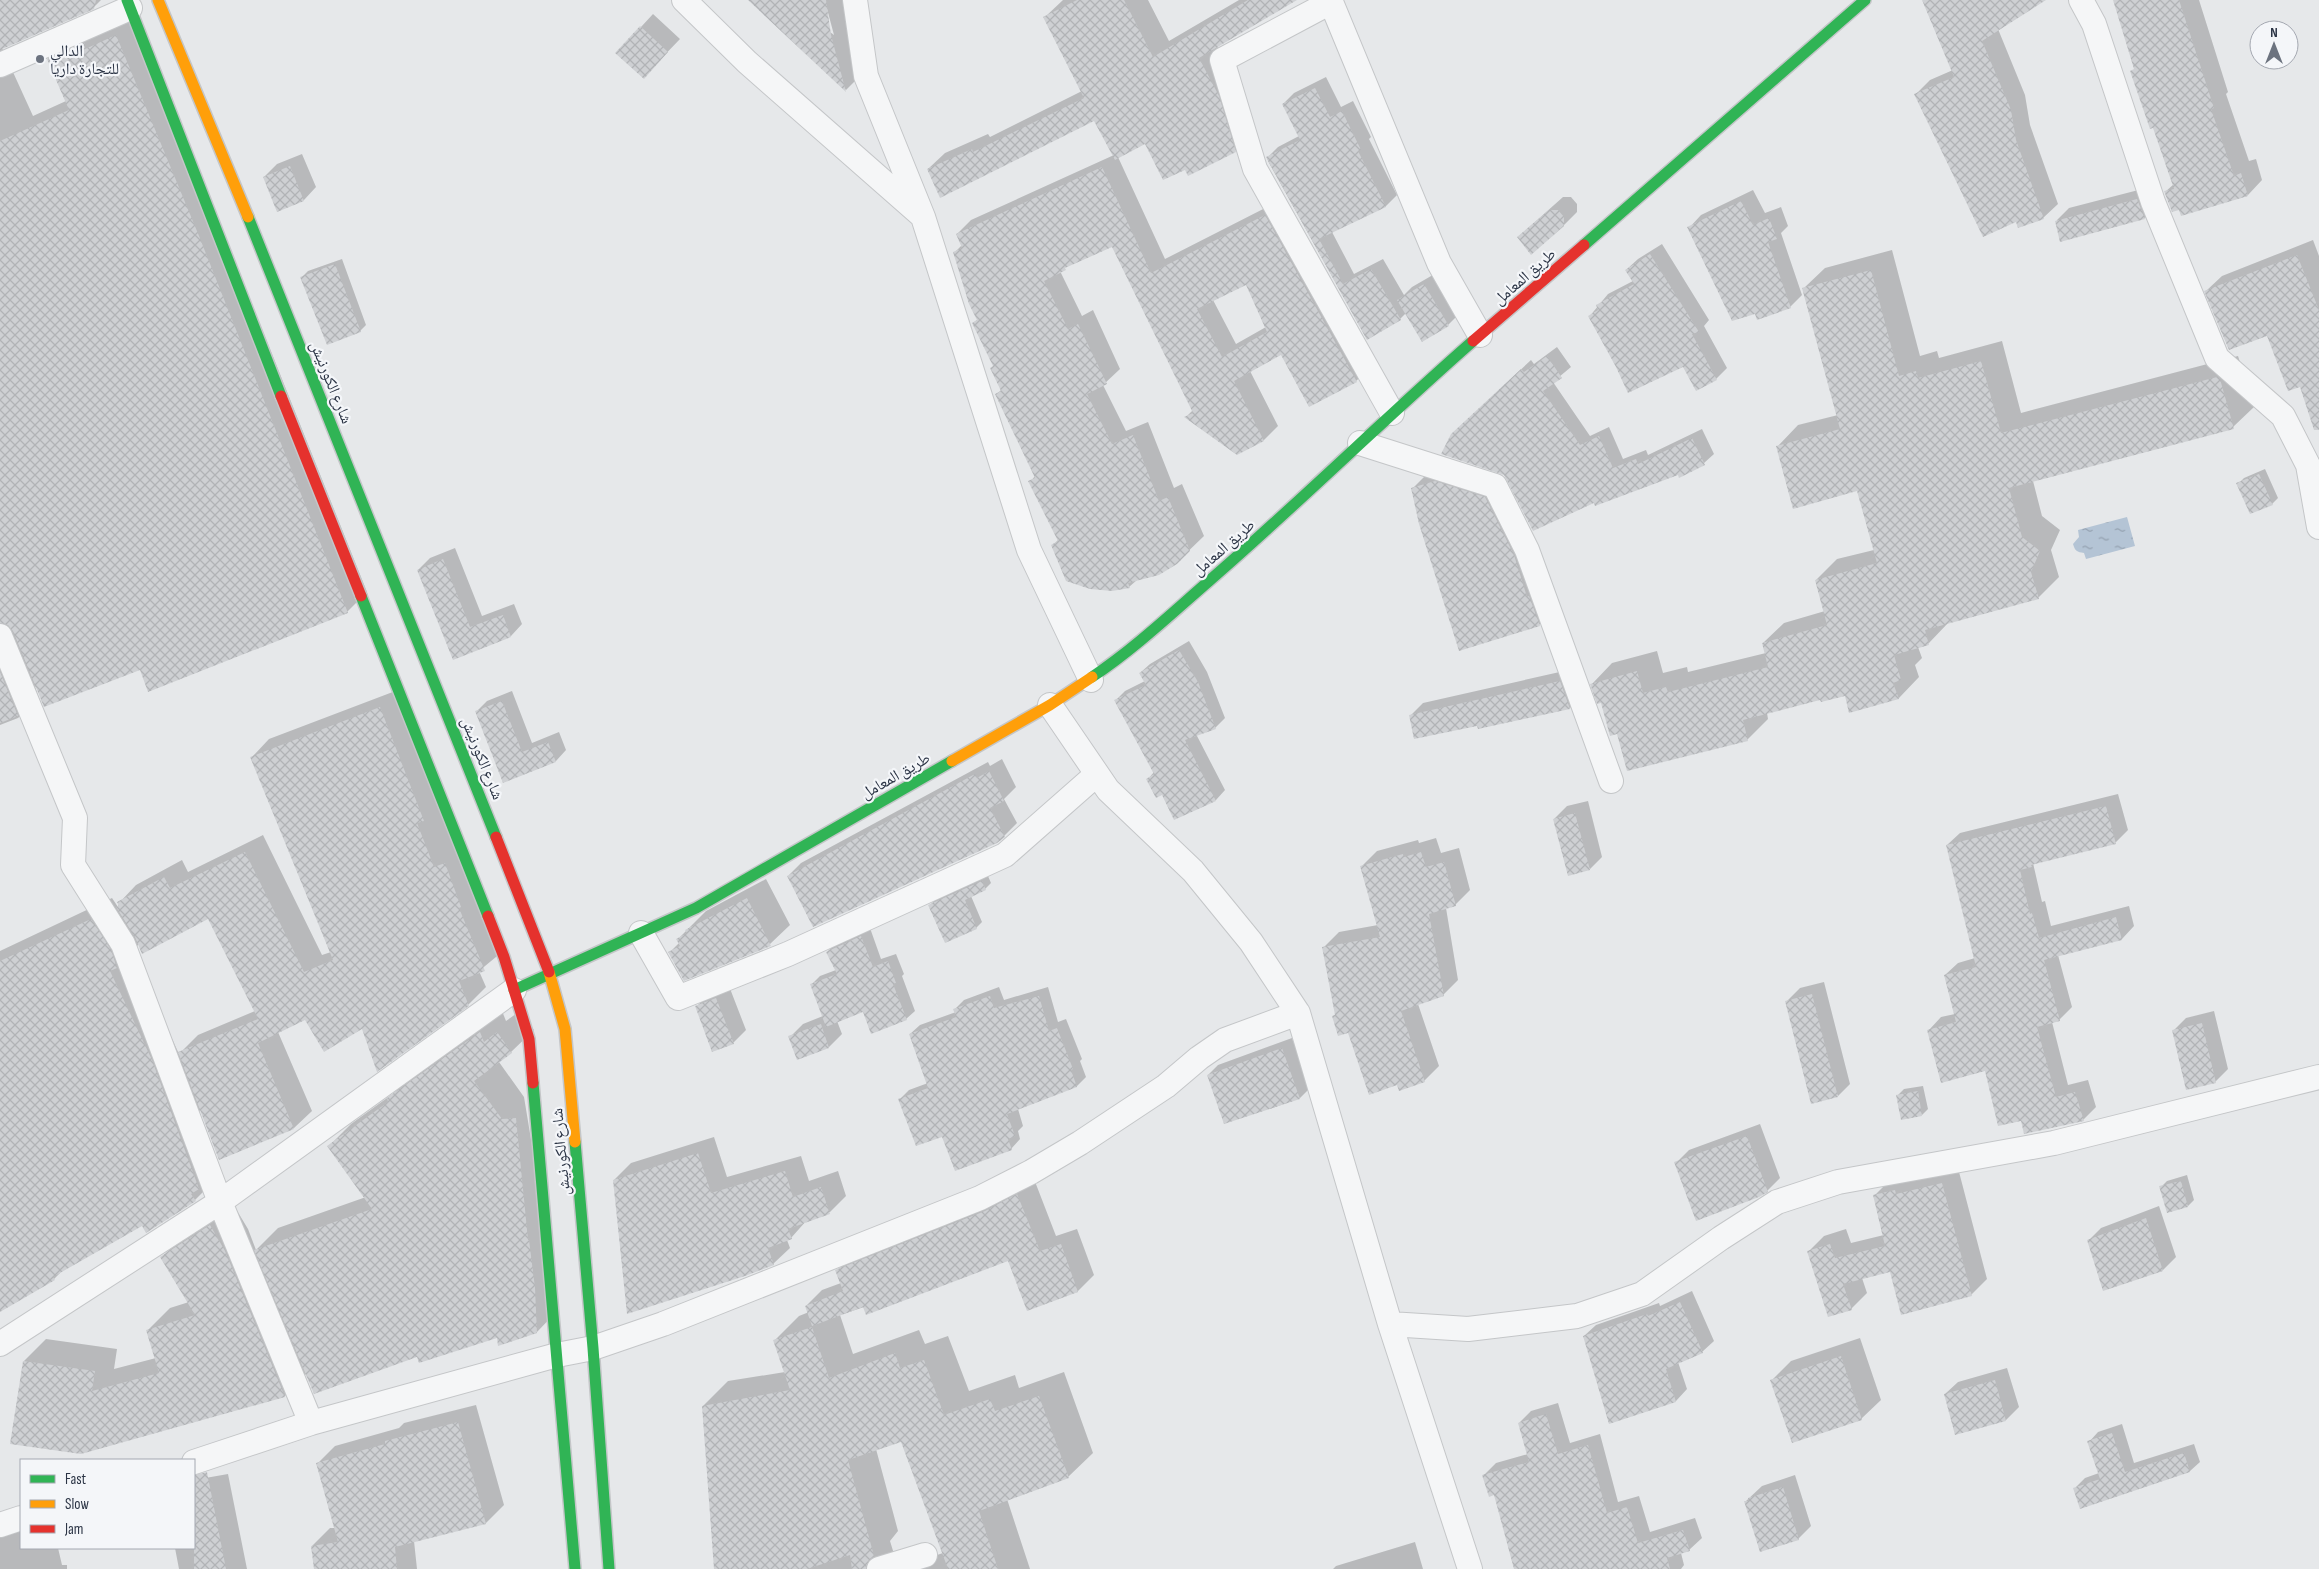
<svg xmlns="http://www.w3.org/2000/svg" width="2319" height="1569" font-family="'Sofia Sans Condensed','Noto Naskh Arabic',sans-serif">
<defs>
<pattern id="water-ripples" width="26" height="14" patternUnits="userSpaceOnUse" patternTransform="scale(1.25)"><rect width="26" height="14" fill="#b4c4d5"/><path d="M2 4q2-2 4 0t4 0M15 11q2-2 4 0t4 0" fill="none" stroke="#93a0af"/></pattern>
<pattern id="building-cross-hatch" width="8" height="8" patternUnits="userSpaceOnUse" patternTransform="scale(1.25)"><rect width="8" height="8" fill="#ced0d3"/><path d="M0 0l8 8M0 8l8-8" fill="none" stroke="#b1b3b6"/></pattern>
</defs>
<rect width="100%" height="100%" fill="#e6e8ea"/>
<!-- water -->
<path fill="url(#water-ripples)" d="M2127,517L2135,546L2086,559L2084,553C2077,552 2075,551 2073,544L2079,537L2078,530Z"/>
<!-- shadow -->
<path fill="#0003" fill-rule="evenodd" d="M0,0H101L93,8L2,48L33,116L66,101L48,60L69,39L137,16L367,592L347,612L141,668L37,686L35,687L39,698L18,718L0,725Z
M749,0H853L869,67L846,90ZM826,5L834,35L830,32Z
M1063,0H1148L1169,41L1239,0H1292L1217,46L1234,79L1251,135L1235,151L1185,168L1145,142L1118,157L1165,259L1279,201L1371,367L1356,381L1309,406L1281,353L1250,371L1278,426L1264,440L1237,453L1186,417L1193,410L1112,245L1070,264L1060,271L1082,316L1093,310L1120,369L1103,385L1126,431L1148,422L1174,488L1182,484L1204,536L1176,563L1137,580L1129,587L1053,545L1058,540L1030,482L1035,476L996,395L1002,389L994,365L973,323L978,319L955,252L962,245L957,234L971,220L1114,155L1095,119L928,169L945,153L988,134L990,137L1082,91L1045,17ZM1246,283L1266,327L1236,344L1213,300Z
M1924,0H2044L1998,29L2025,95L2030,125L2058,204L2043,218L2017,220L1916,94L1930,80L1953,70Z
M2114,0H2199L2228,92L2226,94L2249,161L2256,159L2262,180L2248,195L2180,209L2165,192L2174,184Z
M653,14L680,39L656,64L617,53Z
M1326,77L1341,107L1353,101L1371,137L1369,139L1397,195L1386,206L1332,232L1354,274L1383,259L1404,295L1412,287L1438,272L1461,312L1448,325L1406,313L1400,319L1367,339L1269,163L1267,158L1278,147L1299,136L1283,104L1294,93Z
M302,154L316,187L304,200L278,210L264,177L277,164Z
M2150,187L2157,205L2145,218L2056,221L2069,208Z
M1753,190L1765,213L1781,207L1788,226L1781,233L1802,295L1790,307L1756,312L1689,228L1701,215Z
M1563,197H1571L1577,204V212L1564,225L1518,237Z
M2313,240L2319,256V428L2301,385L2268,334L2206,291L2222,276Z
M1662,244L1709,320L1704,326L1727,368L1716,379L1683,366H1617L1589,317L1608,294L1633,281L1626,270L1638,259Z
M1892,250L1920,356L1937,351L1939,358L2002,341L2021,413L2238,356L2254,407L2233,427L2033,481L2042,516L2060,530L2051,550L2059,577L2038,598L1949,622L1928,644L1918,647L1922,658L1915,665L1919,677L1899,698L1846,694L1821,698L1767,713L1768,719L1747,740L1618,733L1592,684L1612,663L1657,651L1663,673L1687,667L1688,672L1766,653L1763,643L1784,623L1825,611L1816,580L1837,559L1874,550L1858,490L1778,446L1798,425L1838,415L1804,288L1825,268Z
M342,259L366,325L360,331L302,277L308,271Z
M1557,347L1571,367L1553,382L1590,436L1609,427L1623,459L1646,450L1648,455L1702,429L1714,454L1704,463L1595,501L1505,474L1463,424L1531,360L1534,364Z
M2265,469L2278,498L2272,504L2238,484L2244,478Z
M1429,472L1501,481L1556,609L1539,625L1412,489Z
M455,548L482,616L514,604L522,624L511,636L454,659L418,570L430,558Z
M1189,641L1207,672L1225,718L1215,728L1196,734L1225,790L1216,800L1174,818L1163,793L1148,779L1154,772L1115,701L1125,691L1145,681L1140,673L1150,664Z
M1573,669L1582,696L1570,708L1478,725L1410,716L1423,703Z
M398,690L502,952L479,971L486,987L468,1005L362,1027L305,1019L278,1032L312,1111L294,1128L220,1158L201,1110L199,1111L219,1167L216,1179L195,1200L142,1224L64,1269L54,1279L0,1311V951L112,898L118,907L119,903L136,885L182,860L188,872L263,835L322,955L331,952L252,757L269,739ZM208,917L255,1011L198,1035L179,1054L132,951L139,944Z
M512,691L532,743L559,732L566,750L556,761L504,782L476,712L487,701Z
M1002,759L1016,787L1004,799L1017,823L1004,836L788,876L801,863L988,762L990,766Z
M2118,794L2128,830L2115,843L2033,863L2042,902L2045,901L2051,926L2129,906L2134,926L2122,939L2058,955L2072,1007L2059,1020L2052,1022L2068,1085L2088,1080L2096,1107L2083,1120L2022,1119L1986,1070L1929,1030L1941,1017L1955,1014L1945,975L1958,963L1975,958L1947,845L1960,833Z
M1588,801L1602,857L1590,869L1554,819L1567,806Z
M1436,838L1441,853L1459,848L1470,890L1455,905L1446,908L1458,980L1443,995L1418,1004L1439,1066L1424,1081L1398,1084L1333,1016L1336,1014L1324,947L1339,932L1378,925L1361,867L1377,851L1418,840L1419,843Z
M988,876L991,883L985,889L971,896L982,922L976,928L930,905L936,899Z
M766,879L790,925L770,944L685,979L670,952L679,943L678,939L706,911Z
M870,928L881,959L896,954L904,974L902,976L915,1011L906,1019L864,1011L837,1021L842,1034L829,1047L798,1058L790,1037L803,1024L823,1016L811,985L820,976L836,970L827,952L835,944Z
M1824,982L1850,1084L1838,1096L1787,1001L1800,988Z
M729,986L746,1030L733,1043L696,1007L709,994Z
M999,987L1004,1000L1048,987L1058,1022L1066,1019L1082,1059L1080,1061L1086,1077L1077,1086L1018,1109L1023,1126L1018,1131L1020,1139L1011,1149L943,1135L899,1100L909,1090L928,1083L910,1034L920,1025L956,1012L955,1009L964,1000Z
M502,1011L506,1021L520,1011L534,1030L511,1052L499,1062L524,1097L559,1309L537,1332L498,1337L418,1355L307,1373L285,1396L81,1453L24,1361L46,1339L117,1349L114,1369L156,1358L148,1330L170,1308L189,1302L162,1257L184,1235L233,1204L248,1229L256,1250L278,1228L366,1197L329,1146L351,1124L394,1093L411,1076Z
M2214,1011L2228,1069L2215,1082L2173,1031L2186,1018Z
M1292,1038L1310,1088L1300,1098L1270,1109L1208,1075L1218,1065Z
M1923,1086L1928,1109L1922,1115L1898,1095L1904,1089Z
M1760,1124L1780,1178L1767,1191L1676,1163L1689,1150Z
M714,1137L727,1177L801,1156L809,1181L838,1171L846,1196L830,1212L807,1220L791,1238L787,1240L790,1248L773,1264L614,1180L631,1163Z
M1958,1168L1987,1279L1971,1295L1891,1271L1862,1278L1867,1293L1851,1309L1809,1251L1824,1236L1846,1229L1851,1243L1884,1235L1874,1196L1890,1180Z
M2187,1175L2194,1200L2188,1206L2161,1187L2167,1181Z
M1034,1179L1056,1236L1077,1229L1094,1275L1078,1291L1027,1309L1009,1259L840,1315L853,1354L919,1330L925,1344L948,1336L969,1391L1015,1375L1019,1388L1064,1372L1093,1453L1068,1477L1007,1499L1030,1569H715L703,1406L728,1381L785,1372L775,1340L799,1316L809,1312L806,1306L822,1290L841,1283L837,1271L853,1255ZM902,1440L943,1553L907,1565L894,1554L890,1541L898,1531L876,1449Z
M2159,1206L2176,1257L2163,1270L2104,1289L2088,1241L2101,1228Z
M1692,1291L1714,1341L1702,1352L1678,1362L1687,1389L1676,1401L1609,1422L1584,1336L1596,1325L1659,1303L1660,1306Z
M1860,1338L1881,1400L1861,1419L1772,1380L1791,1361Z
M2007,1368L2019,1407L2006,1420L1956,1434L1945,1394L1958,1382Z
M1558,1403L1570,1443L1600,1434L1618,1502L1639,1496L1650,1532L1695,1518L1702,1538L1689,1550L1681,1553L1684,1565L1681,1569H1516L1495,1494L1484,1475L1496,1463L1528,1454L1519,1423L1531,1411Z
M476,1405L504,1505L486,1523L414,1541L417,1569H315L312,1546L330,1528H335L317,1464L335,1446L399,1428L404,1423Z
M2122,1424L2134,1463L2194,1444L2200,1462L2190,1471L2075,1488L2085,1478L2099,1473L2089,1442L2098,1432Z
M228,1474L247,1569H179L175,1548H194V1480Z
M1795,1475L1811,1526L1798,1539L1745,1502L1762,1486Z
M21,1528V1548H58L62,1565H67V1569H0V1533Z
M1415,1542L1423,1569H1333L1336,1566Z"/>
<!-- building -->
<path fill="url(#building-cross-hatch)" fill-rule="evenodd" d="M0,0H96L94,9L0,50Z
M748,0H826L831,35L846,92Z
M1077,0H1124L1153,57L1248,0H1297L1199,58L1219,96L1236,152L1188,176L1185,170L1163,180L1145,144L1115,160L1094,121L940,198L927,169L972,149L973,152L1084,98L1043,17Z
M1922,0H2046L1982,41L2011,110L2016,140L2044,219L2018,228L2016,222L1983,237L1914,94L1954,77Z
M2113,0H2179L2214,108L2211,109L2234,176L2241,173L2248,196L2181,216L2179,210L2172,212L2164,191L2174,189L2153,128L2150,129L2130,71L2134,69Z
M640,26L668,52L644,79L615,53Z
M116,35L199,236L348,613L148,692L140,670L44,707L13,631L8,625L0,623V141L69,110L47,59L85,43L83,50Z
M1315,88L1330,117L1342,111L1361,150L1358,151L1386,207L1319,239L1343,284L1371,269L1401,320L1367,340L1266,157L1300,140L1282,104Z
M290,166L304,201L277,212L263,177Z
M1102,167L1151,273L1265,215L1357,382L1309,407L1281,355L1234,381L1264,441L1237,455L1184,417L1193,413L1112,247L1065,268L1066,270L1044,281L1068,329L1078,324L1107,384L1087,394L1112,444L1133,435L1159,501L1168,497L1190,551L1177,564L1159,575L1128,583L1130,588L1112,591L1090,589L1066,581L1051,545L1058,541L1028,481L1035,478L995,394L1001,391L990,368L993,366L972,323L977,320L969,304L953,252L962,248L956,234ZM1246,285L1267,332L1222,357L1197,309Z
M2137,199L2145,219L2060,242L2055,221Z
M1741,201L1753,225L1769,218L1777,239L1768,242L1791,308L1757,320L1755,314L1732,321L1687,227Z
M1549,210H1558L1564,217V226L1531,255L1517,237Z
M1650,254L1699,332L1692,334L1717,380L1696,391L1683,367L1628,393L1616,367L1588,316L1598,310L1596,305L1634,284L1625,270Z
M2297,255L2319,310V430H2314L2300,387L2288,391L2267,336L2229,350L2204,291Z
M335,264L361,332L327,345L300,277Z
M1871,270L1899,376L1916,371L1918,378L1981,361L2001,433L2217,377L2220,379L2234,429L2009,488L2022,537L2040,551L2031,572L2039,599L1925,630L1929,645L1894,655L1901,680L1893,683L1899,699L1849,713L1845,696L1821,702L1820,700L1743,720L1748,741L1627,771L1617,734L1610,736L1601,703L1597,704L1590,684L1637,671L1643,693L1666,687L1668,692L1768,667L1762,643L1827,625L1815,580L1877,563L1857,491L1793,509L1776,446L1840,429L1802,288Z
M1424,284L1449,326L1422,342L1397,300Z
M1547,356L1562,378L1543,391L1580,445L1599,436L1613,468L1636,459L1638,464L1692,438L1705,465L1679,478L1678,475L1595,506L1594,503L1533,531L1504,475L1441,454L1451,434L1521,369L1524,372Z
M2259,474L2273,505L2250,514L2236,483Z
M1435,481L1485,497L1514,555L1527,597L1529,596L1540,626L1459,651L1419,524L1411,488Z
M443,559L470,627L503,615L511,637L453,660L417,570Z
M1179,650L1198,682L1216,729L1185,740L1216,801L1174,820L1162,795L1156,798L1146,779L1154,774L1114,700L1146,685L1139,673Z
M0,672L18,716L0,723Z
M1560,681L1570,709L1478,729L1477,726L1414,739L1409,715Z
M502,701L522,752L548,742L556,762L503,783L475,711Z
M380,707L424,821L417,823L434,867L445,863L461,907L459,908L485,971L459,981L469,1006L377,1072L362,1029L324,1052L305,1020L258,1043L294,1129L219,1160L178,1052L258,1019L208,919L142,954L135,937L116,907L119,906L117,902L164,877L170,888L245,852L304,972L333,960L250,757Z
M989,771L1004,801L990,808L1005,837L997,843L813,927L787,876L975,774L977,778Z
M2106,806L2116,844L2031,865L2032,867L2020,870L2030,914L2032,913L2039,938L2116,917L2122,940L2044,960L2060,1021L2037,1027L2056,1097L2075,1092L2084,1121L2024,1134L2021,1121L1998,1126L1985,1071L1941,1083L1927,1030L1956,1022L1944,975L1976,967L1946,845Z
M1575,813L1590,870L1568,876L1553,819Z
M1421,852L1426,867L1444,862L1456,906L1429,914L1444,996L1401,1011L1425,1082L1399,1091L1397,1085L1369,1095L1348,1033L1338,1036L1332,1016L1335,1015L1322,947L1380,937L1360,866L1403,854L1404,857Z
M982,881L986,890L965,900L977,929L945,943L928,905Z
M747,898L771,946L684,981L668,952L680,946L676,939L687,933L685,930Z
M91,919L111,950L117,968L110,971L152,1060L199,1189L191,1194L196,1201L146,1233L142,1226L53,1277L55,1280L0,1312V961Z
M861,936L873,967L888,961L896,983L893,984L907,1020L871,1034L863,1012L826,1027L810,984L837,974L826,952Z
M1812,994L1838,1097L1811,1104L1785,1001Z
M990,996L994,1008L1039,996L1049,1031L1057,1028L1073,1069L1071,1070L1077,1087L1007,1114L1015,1136L1008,1139L1012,1150L955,1171L942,1137L916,1146L898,1099L928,1088L909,1034L956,1017L953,1009Z
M716,998L734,1044L712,1052L695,1006Z
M2202,1023L2216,1083L2186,1090L2172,1030Z
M821,1024L829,1048L797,1060L788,1036Z
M480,1032L484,1042L497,1032L512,1053L474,1081L502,1119L516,1118L528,1240H529L535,1288L537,1333L498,1346L497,1338L419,1363L417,1357L314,1394L254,1250L372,1209L327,1146L388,1102L387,1098Z
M1282,1048L1300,1099L1224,1124L1207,1075Z
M1918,1091L1922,1116L1901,1120L1896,1095Z
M1747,1136L1768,1192L1759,1197L1696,1221L1674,1162Z
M698,1153L711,1193L785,1171L793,1197L821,1187L830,1214L788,1229L792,1239L768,1248L774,1265L745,1276L627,1314L613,1180Z
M2181,1181L2188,1207L2167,1213L2159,1186Z
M1942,1183L1972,1296L1901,1315L1890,1272L1843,1284L1852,1310L1828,1317L1807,1251L1830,1244L1835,1258L1885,1246L1873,1195L1895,1190L1896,1194Z
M1017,1194L1040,1251L1061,1244L1078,1292L1027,1311L1008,1261L866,1315L863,1307L812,1326L805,1306L843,1291L835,1270L985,1211Z
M2146,1218L2163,1271L2103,1291L2087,1240Z
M210,1225L225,1251L285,1397L81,1454L10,1444L23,1361L95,1371L92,1391L159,1373L146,1330L195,1315L160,1257Z
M1680,1302L1703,1353L1666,1369L1676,1402L1609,1424L1583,1336L1647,1314L1648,1316Z
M812,1327L829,1378L895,1353L900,1368L924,1360L944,1415L990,1399L995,1411L1039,1396L1069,1478L979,1511L998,1569H948L901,1442L848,1460L874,1556L869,1560L866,1569H852L850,1555L807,1569H714L702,1406L790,1390L773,1340Z
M1841,1356L1862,1420L1792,1443L1770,1380Z
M1995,1380L2006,1421L1955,1435L1944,1394Z
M1546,1414L1558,1454L1588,1445L1607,1513L1627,1507L1638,1543L1683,1530L1690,1551L1667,1558L1670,1569H1514L1494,1495L1489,1497L1482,1475L1529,1462L1518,1423Z
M458,1422L486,1524L395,1547L397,1569H314L311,1546L338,1542L316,1463L385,1444V1441Z
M2112,1433L2125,1472L2184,1453L2190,1472L2080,1509L2073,1488L2100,1479L2087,1441Z
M207,1472L226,1569H194V1475Z
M1783,1487L1799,1540L1760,1552L1744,1501H1749L1748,1498Z"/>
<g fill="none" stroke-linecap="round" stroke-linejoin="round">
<!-- street casing -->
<g stroke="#c4c6c8" stroke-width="26">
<path id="street" d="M684,0L747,62L920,214
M855,0L866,76L923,217L1029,550L1091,680
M2081,0L2094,24L2153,202L2217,358L2283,416L2308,465L2319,527
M0,65L130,8
M1392,413L1255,169L1222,60L1331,2L1439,263L1480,335
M1360,443L1495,486L1527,550L1611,781
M0,636L75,818L73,865L123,944L220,1202L311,1423
M1050,705L1108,790L1193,871L1251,942L1298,1013L1390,1324L1470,1569
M641,933L678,998L788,954L1005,855L1097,774
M1390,1324L1468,1329L1577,1316L1642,1294L1721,1238L1777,1202L1838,1182L2054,1143L2319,1077
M0,1344L220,1202L514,990
M194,1462L311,1423L557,1355L593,1348L663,1324L980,1198L1031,1172L1080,1143L1166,1086L1199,1058L1225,1040L1298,1013
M0,1525L21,1518
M879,1569L925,1555"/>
</g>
<!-- fast casing -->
<g stroke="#c4c6c8" stroke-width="14">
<path id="fast" d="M127,0L281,396
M248,217L496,837
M1584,245L1865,0
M361,596L488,916
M1092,677C1134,649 1171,614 1209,581C1299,503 1384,419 1473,341
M514,990L696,908L952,761
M533,1083L575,1569
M575,1142L593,1348L609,1569"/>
</g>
<!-- slow casing -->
<g stroke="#c4c6c8" stroke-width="14">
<path id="slow" d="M158,0L248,217
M952,761L1050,705L1092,677
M549,972L565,1029L575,1142"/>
</g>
<!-- jam casing -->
<g stroke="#c4c6c8" stroke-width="14">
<path id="jam" d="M1473,341L1584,245
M281,396L361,596
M496,837L549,972
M488,916L504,957L529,1039L533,1083"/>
</g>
<!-- street -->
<use href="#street" stroke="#f5f6f7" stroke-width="24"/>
<!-- fast -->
<use href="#fast" stroke="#30b455" stroke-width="11"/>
<!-- slow -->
<use href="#slow" stroke="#ff9f0a" stroke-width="11"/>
<!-- jam -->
<use href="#jam" stroke="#e5322d" stroke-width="11"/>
</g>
<!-- markers -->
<circle fill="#6c737f" stroke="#f4f6f9" stroke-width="2" cx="40" cy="59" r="5"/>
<g text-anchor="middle" stroke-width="4.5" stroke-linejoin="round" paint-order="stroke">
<!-- poi labels -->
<g font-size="16" fill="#2b3445" stroke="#f4f6f9" text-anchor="start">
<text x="50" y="56">الدالي<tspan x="50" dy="18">للتجارة داريا</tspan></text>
</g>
<!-- street labels -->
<g font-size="16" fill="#2b3445" stroke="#f4f6f9">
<text transform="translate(1524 276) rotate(-41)" y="6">طريق المعامل</text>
<text transform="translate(332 382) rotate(68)" y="6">شارع الكورنيش</text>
<text transform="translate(1223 547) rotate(-41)" y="6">طريق المعامل</text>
<text transform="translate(483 758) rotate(68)" y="6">شارع الكورنيش</text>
<text transform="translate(895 775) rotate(-30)" y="6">طريق المعامل</text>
<text transform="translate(560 1152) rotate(-95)" y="6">شارع الكورنيش</text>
</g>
</g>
<!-- legend -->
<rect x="20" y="1459" width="175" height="90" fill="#f4f6f9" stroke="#a4a8b1"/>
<rect x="30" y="1475" width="25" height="8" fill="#30b455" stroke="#a4a8b1"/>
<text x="65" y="1484" font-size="15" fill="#2b3445">Fast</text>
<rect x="30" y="1500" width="25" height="8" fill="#ff9f0a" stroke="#a4a8b1"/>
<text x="65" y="1509" font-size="15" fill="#2b3445">Slow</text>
<rect x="30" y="1525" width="25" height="8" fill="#e5322d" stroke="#a4a8b1"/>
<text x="65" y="1534" font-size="15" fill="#2b3445">Jam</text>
<!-- north arrow -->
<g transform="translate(2274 45)"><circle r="24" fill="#f4f6f9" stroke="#a4a8b1"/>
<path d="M0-4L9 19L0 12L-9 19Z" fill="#6c737f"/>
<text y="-8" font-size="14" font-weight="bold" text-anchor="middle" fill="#2b3445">N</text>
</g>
</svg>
